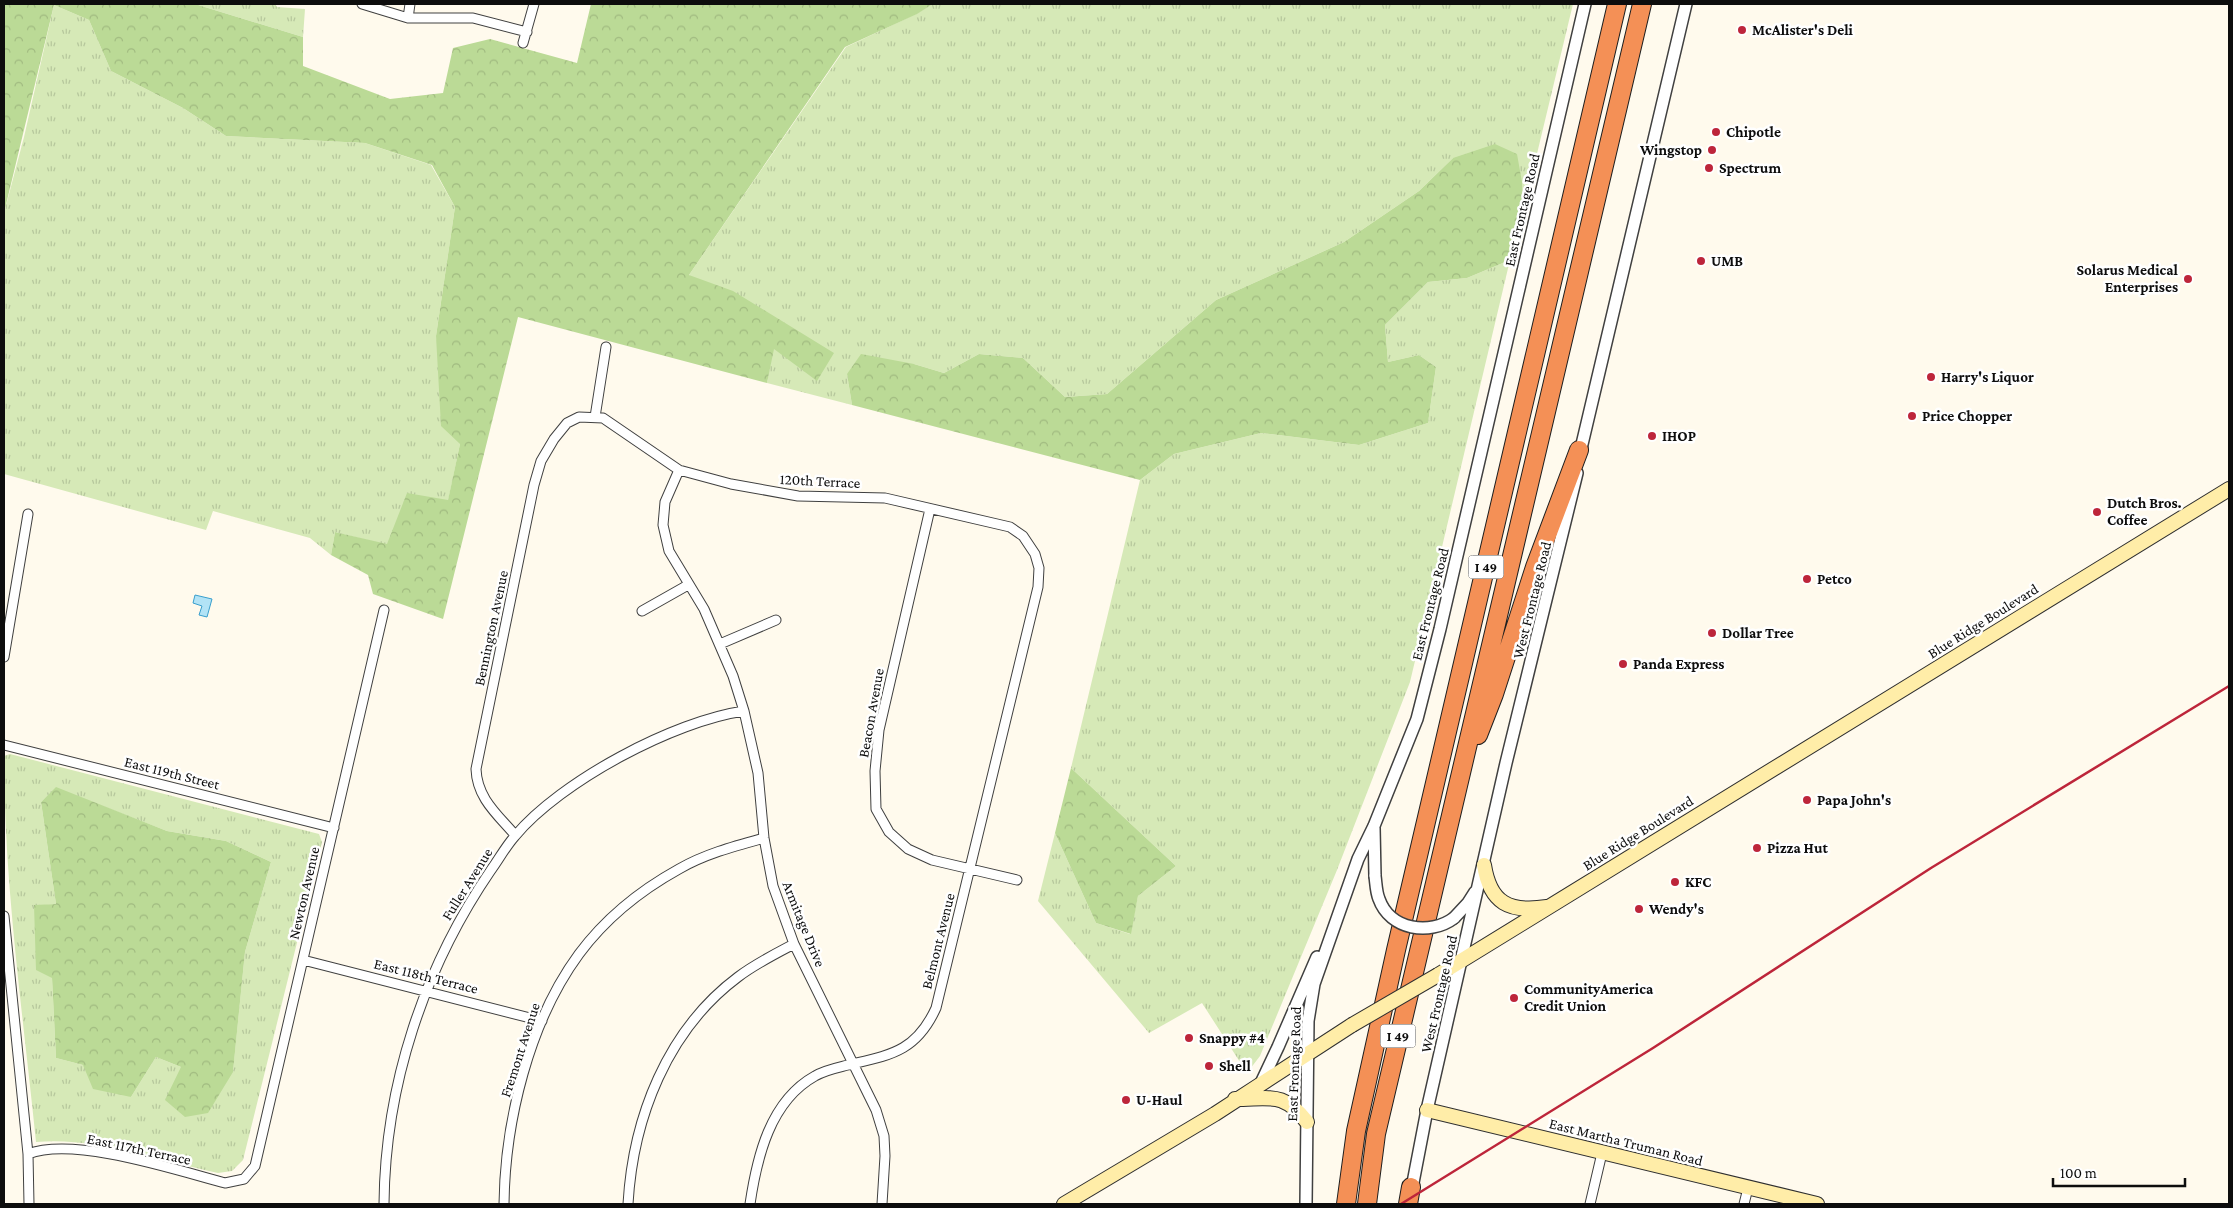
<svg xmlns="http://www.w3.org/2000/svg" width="2233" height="1208" font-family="'Crimson Pro',serif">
<defs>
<pattern id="grass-tufts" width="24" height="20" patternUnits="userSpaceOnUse" patternTransform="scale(1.25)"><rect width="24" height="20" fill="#d6e9b7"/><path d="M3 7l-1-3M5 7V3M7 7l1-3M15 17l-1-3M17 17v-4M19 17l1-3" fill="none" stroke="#b6c79c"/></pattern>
<pattern id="forest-crowns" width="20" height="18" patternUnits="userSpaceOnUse" patternTransform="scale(1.25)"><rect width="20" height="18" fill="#bbda96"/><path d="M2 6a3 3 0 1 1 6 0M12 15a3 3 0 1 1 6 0" fill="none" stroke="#a0ba80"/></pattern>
</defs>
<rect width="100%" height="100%" fill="#fffaed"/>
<!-- grass -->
<path fill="url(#grass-tufts)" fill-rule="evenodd" d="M195,4H275L277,7L305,9L303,37Z
M933,4H1573L1523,212L1522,182L1453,158L1419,191L1344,242L1216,300L1107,394L1065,397L1023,358L979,354L944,373L914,364L847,374L852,405L767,383L773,349L689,275L846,47L916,14Z
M54,5L89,20L111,71L183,108L226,136L365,143L431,165L455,207L436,336L460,444L448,501L387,545L335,532L331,555L310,538L213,511L206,530L4,474V213L24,137Z
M1510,260L1410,682L1337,870L1260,1056L1247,1073L1202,1003L1149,1033L1038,901L1055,833L1096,923L1130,934L1138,896L1176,866L1071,768L1140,480L1174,454L1261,433L1359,445L1428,423L1436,367L1419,355L1388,362L1385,325L1428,282L1467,278Z
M10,754L319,834L322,842L243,1160L232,1171L218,1173C158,1160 98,1137 36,1142C23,1014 4,885 4,756ZM56,788L167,831L226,841L271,862L245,952L233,1071L181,1067L156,1057L131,1097L83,1065L56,1058L52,978L34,906L56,904L41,802Z"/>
<!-- forest -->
<path fill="url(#forest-crowns)" d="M4,4H195L303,37V66L390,99L443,93L453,48L490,39L577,63L591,4H933L917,14L845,47L689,275L733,291L834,353L817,381L774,349L767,383L518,317L443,619L373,594L368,575L331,555L335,532L387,544L407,493L448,500L460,444L441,426L436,336L455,207L432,165L365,143L226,136L183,108L111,71L89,20L54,5L4,213Z
M1495,144L1517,154L1522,182L1523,212L1510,260L1467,278L1428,282L1385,325L1388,362L1419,355L1436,367L1428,423L1359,445L1261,433L1174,454L1140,480L852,405L847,374L861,354L914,364L944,373L979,354L1023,358L1065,397L1107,394L1216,300L1344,242L1419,191L1453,158Z
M1071,768L1176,866L1138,896L1131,934L1096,923L1055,833Z
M56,787L167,831L226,841L271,862L245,952L233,1072L208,1113L185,1117L165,1100L181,1067L156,1057L131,1097L93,1089L83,1065L56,1058L52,978L36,970L34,905L56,904L41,802Z"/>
<!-- water -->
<path fill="#b2e3f6" stroke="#399fcd" d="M195,595L212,599L207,617L199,615L202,606L193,603Z"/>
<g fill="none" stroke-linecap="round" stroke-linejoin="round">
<!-- minor casing -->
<g stroke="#404040" stroke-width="11">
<path id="minor" d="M362,4L408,18H473L527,32
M408,18L410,4
M523,43L534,4
M595,417L606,347
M679,470L665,502L663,525L669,551L704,609L733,676L744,711L758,773L764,838L773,886L794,944L876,1110L884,1136L885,1156L882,1204
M930,509L879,730L875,771L876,809L889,832L908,849L932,860L1017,880
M642,611L688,585
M720,644L776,620
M4,657L28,514
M4,745L334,828
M515,835C497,814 477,798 476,769L534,485L541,461L554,439L567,423L579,417L603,418L679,470L731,484L798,496L885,498L1010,527L1023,536L1035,554L1039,568L1038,587L936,1008C916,1052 890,1055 848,1065C836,1068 825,1070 815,1076C770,1101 757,1157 750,1204
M4,916L28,1154L29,1204
M303,960L542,1021
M28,1154C74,1136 176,1170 225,1183L244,1179L255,1166L384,610
M384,1204C385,1085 424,968 491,870C499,859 506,846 515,836C561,781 674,721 744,711
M504,1204C505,1121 529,1022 579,954C605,919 641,890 679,869C705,854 735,846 764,838
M628,1204C633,1118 667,1030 738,977C755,964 775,954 794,944
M1590,1204L1602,1153
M1744,1204L1748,1188"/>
</g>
<!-- tertiary casing -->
<g stroke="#404040" stroke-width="14">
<path id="tertiary" d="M1579,457L1686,4
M1374,828L1375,876
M1454,918L1468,903L1475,892
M1261,1083L1278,1047L1317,957
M1411,1193L1427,1110L1506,763L1577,473
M1306,1204L1308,1021L1314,984L1358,859L1374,826L1417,719L1440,629L1585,4"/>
</g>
<!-- secondary casing -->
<g stroke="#2f2f2f" stroke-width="16">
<path id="secondary" d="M1484,865C1490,903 1509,913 1547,907
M1438,975L2229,489
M1235,1099C1271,1099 1283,1091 1307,1122
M1427,1110L1817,1204
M1064,1204L1215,1114L1352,1025"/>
</g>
<!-- motorway casing -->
<g stroke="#1e1e1e" stroke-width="20">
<path id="motorway" d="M1478,735L1494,694L1535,567L1579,450
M1346,1204L1356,1131L1396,950L1617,4
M1367,1204L1376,1134L1642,4
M1408,1204L1411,1187"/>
</g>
<!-- minor -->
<use href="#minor" stroke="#fff" stroke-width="9"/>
<!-- tertiary -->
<use href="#tertiary" stroke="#fff" stroke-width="11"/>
<!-- secondary -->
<use href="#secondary" stroke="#ffeda8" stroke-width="14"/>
<!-- motorway -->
<use href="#motorway" stroke="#f49056" stroke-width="18"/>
<!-- rail -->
<path stroke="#bd253a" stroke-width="2.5" d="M1401,1204L1653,1048L1931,868L2229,686"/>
<!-- tertiary-bridge casing -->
<g stroke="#404040" stroke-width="14" stroke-linecap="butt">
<path id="tertiary-bridge" d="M1375,876C1376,883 1376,892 1379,899C1390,930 1430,936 1454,918"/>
</g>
<!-- secondary-bridge casing -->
<g stroke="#2f2f2f" stroke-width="16" stroke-linecap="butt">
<path id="secondary-bridge" d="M1352,1025L1438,975"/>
</g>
<!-- tertiary-bridge -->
<use href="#tertiary-bridge" stroke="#fff" stroke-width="11"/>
<!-- secondary-bridge -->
<use href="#secondary-bridge" stroke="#ffeda8" stroke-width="14"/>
</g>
<!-- markers -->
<g fill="#bd253a" stroke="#fff" stroke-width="2">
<circle cx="1742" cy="30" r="5"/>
<circle cx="1716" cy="132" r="5"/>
<circle cx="1712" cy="150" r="5"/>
<circle cx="1709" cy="168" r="5"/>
<circle cx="1701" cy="261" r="5"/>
<circle cx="2188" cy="279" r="5"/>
<circle cx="1931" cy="377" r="5"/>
<circle cx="1912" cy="416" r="5"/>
<circle cx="1652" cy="436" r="5"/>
<circle cx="2097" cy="512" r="5"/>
<circle cx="1807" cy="579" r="5"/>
<circle cx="1712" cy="633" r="5"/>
<circle cx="1623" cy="664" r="5"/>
<circle cx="1807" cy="800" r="5"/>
<circle cx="1757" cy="848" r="5"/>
<circle cx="1675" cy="882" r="5"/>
<circle cx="1639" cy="909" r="5"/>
<circle cx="1514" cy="998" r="5"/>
<circle cx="1189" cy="1038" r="5"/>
<circle cx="1209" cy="1066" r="5"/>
<circle cx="1126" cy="1100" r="5"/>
</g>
<g text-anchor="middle" stroke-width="5" stroke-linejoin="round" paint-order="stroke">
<!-- shield labels -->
<g fill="#fff" stroke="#565656" stroke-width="1">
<rect x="1468.5" y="555.5" width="35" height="23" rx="4"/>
<rect x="1380.5" y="1024.5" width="35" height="23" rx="4"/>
</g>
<g font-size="14" font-weight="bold" fill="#0d0d0d">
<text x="1486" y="572">I 49</text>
<text x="1398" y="1041">I 49</text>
</g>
<!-- poi labels -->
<g font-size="15" font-weight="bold" fill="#0d0d0d" stroke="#fff" text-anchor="start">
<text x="1752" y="35">McAlister's Deli</text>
<text x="1726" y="137">Chipotle</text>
<text x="1702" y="155" text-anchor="end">Wingstop</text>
<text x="1719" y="173">Spectrum</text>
<text x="1711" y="266">UMB</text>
<text x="2178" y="275" text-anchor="end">Solarus Medical<tspan x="2178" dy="17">Enterprises</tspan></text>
<text x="1941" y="382">Harry's Liquor</text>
<text x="1922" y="421">Price Chopper</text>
<text x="1662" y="441">IHOP</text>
<text x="2107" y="508">Dutch Bros.<tspan x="2107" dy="17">Coffee</tspan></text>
<text x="1817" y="584">Petco</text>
<text x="1722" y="638">Dollar Tree</text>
<text x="1633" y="669">Panda Express</text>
<text x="1817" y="805">Papa John's</text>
<text x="1767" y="853">Pizza Hut</text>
<text x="1685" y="887">KFC</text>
<text x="1649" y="914">Wendy's</text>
<text x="1524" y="994">CommunityAmerica<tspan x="1524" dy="17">Credit Union</tspan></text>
<text x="1199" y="1043">Snappy #4</text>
<text x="1219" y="1071">Shell</text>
<text x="1136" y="1105">U-Haul</text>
</g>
<!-- street labels -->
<g font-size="15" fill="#0d0d0d" stroke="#fff">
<text transform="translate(1522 210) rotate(-77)" y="5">East Frontage Road</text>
<text transform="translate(820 481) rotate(3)" y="5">120th Terrace</text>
<text transform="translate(1532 600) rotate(-76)" y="5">West Frontage Road</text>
<text transform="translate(1430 604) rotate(-76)" y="5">East Frontage Road</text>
<text transform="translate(1983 621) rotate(-32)" y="5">Blue Ridge Boulevard</text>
<text transform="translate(491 628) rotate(-78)" y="5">Bennington Avenue</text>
<text transform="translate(871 713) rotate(-80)" y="5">Beacon Avenue</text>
<text transform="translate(172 773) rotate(14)" y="5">East 119th Street</text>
<text transform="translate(1638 833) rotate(-32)" y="5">Blue Ridge Boulevard</text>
<text transform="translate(467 884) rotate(-58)" y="5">Fuller Avenue</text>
<text transform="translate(304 893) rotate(-77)" y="5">Newton Avenue</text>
<text transform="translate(804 924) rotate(68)" y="5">Armitage Drive</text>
<text transform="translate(938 941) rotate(-76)" y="5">Belmont Avenue</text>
<text transform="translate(426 976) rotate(14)" y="5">East 118th Terrace</text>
<text transform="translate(1439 994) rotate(-77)" y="5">West Frontage Road</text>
<text transform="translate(520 1050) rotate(-72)" y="5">Fremont Avenue</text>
<text transform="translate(1294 1064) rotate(-88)" y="5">East Frontage Road</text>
<text transform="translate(1626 1142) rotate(14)" y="5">East Martha Truman Road</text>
<text transform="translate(139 1149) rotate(12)" y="5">East 117th Terrace</text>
</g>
</g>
<!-- border -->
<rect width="2233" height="1208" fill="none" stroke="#0d0d0d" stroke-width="10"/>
<!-- scale -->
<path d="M2053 1178v8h132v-8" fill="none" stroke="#0d0d0d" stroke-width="2.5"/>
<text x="2060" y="1178" font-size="15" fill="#0d0d0d" stroke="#ffffff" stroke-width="4" paint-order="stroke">100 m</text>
</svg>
